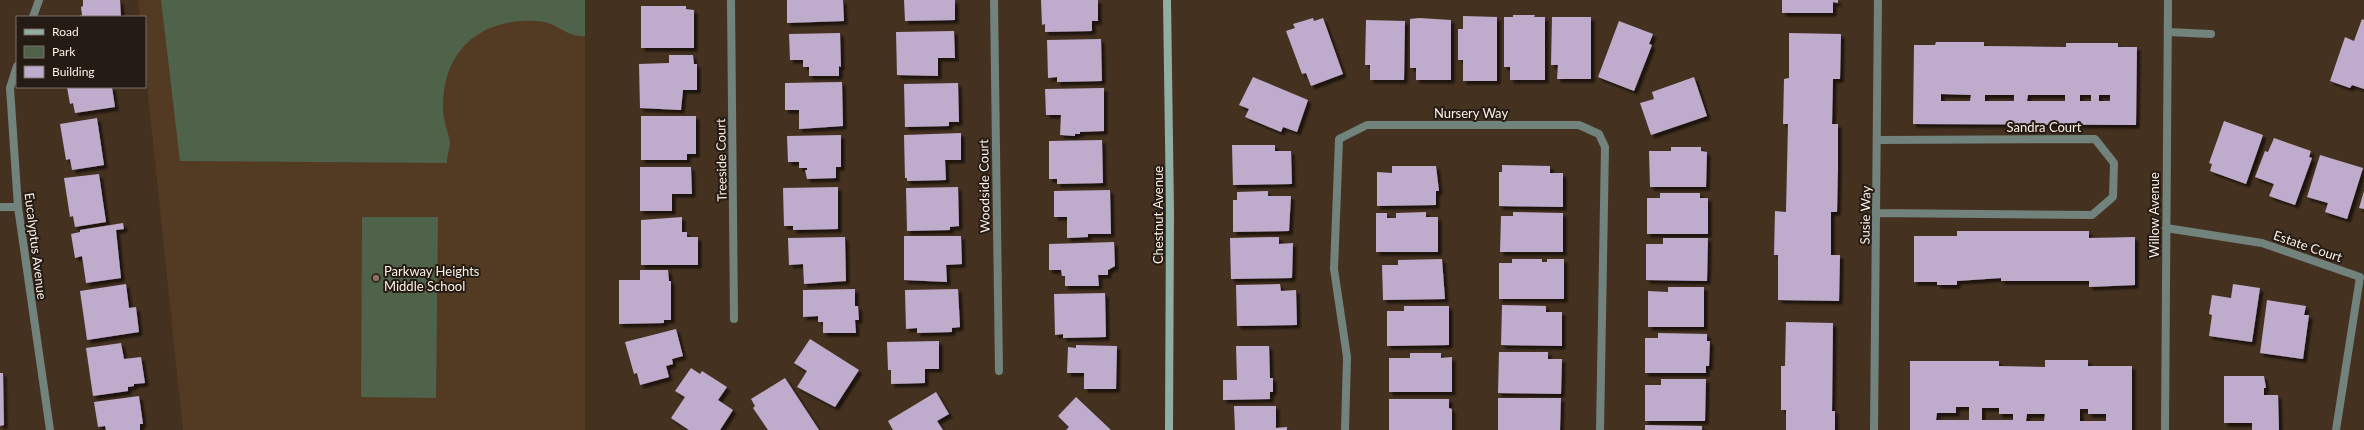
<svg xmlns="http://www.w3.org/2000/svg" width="2364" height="430" font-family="Lato,sans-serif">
<defs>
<filter id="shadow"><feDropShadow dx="3.5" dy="3.5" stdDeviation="1" flood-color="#0009"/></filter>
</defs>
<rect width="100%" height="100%" fill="#453120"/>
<!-- built -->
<path fill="#533a23" d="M138,0H585V430H183L145,65V17H140Z"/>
<!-- green -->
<path fill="#4f634a" d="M161,0H585V36C567,38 555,21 537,21C479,18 442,51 443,109C443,120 448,131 450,142C450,149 447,155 447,163L180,161Z
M362,217H438L436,398L361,397Z"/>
<!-- building -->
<path fill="#bfaccd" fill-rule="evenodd" filter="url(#shadow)" d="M83,0H120L121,17H78L82,15L81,7L83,6Z
M787,0H843L844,21L787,23Z
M904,0H955V20L905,21Z
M1041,0H1098V21H1092V31L1045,32V24L1042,25Z
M1782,0H1838V3L1833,2V13H1782Z
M641,6H686V9L694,10V48H641Z
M1513,15H1535L1534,17H1545V80H1510V67H1504V17H1513Z
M1463,16L1497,17V81H1463V60H1458V29H1463Z
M1552,17H1591V79H1557L1558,65H1551Z
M1313,18L1314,21L1323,18L1343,74L1311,86L1306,73L1302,74L1286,31L1295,28L1293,24Z
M1419,18L1451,20V80H1416V68H1410V19Z
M2362,19L2364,20V89L2352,85L2350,88L2330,81L2345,37L2354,41Z
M1366,20L1405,21L1404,80H1370V65H1365Z
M1619,21L1653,34L1649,44L1652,45L1634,91L1598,77Z
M954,31L955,58H938V76L897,75L896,32Z
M840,33L841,67L839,66V76H809V67H803V60H790L789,34Z
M1789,33L1841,34L1840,79H1833L1832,124H1838V167L1837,212H1831V255H1840L1839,301L1778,300V255H1774L1775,211L1786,212L1788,124H1783L1784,79L1789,78Z
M1101,39L1102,81L1057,82V77L1048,78L1047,40Z
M1936,42H1984V46L2066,47V43H2118V47H2137L2136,125L1913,124L1914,45H1935ZM1941,94L1971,95L1970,101H1941ZM1985,95H2014V101H1985ZM2028,95H2065V101H2027ZM2080,95H2091V101H2080ZM2099,95H2110V101H2099Z
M669,55H693L694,64H697V90H683L681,110L640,108L639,64L669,63Z
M1253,77L1308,100L1297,132L1283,127L1281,132L1245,117L1249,109L1239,105Z
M1694,77L1707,116L1651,135L1640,103L1654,99L1652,92Z
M842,82L843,126L799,129V110H785V83Z
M958,83L959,122H949V126L905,127L904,84Z
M67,87H112L115,107L75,113L73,103L70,104Z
M1104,88V131L1080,132V134H1075V136L1060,135L1061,115H1046L1045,89Z
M641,116H696V154H687V160H641Z
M97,118L104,165L72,170L70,159L66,160L60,124Z
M2224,121L2263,135L2246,184L2210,171L2212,164L2209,163Z
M961,133V160H945L946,180L907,181V178H905L904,135Z
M841,135V167H836V178L807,179L805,170H807V168H799V162H788L787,136Z
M2274,138L2311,151L2309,157L2312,158L2295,205L2269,196L2274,184L2255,177L2265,151L2268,152Z
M1102,140L1103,183L1057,184V179H1049V141Z
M1232,145H1275V151H1291L1292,184L1233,185Z
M1671,147H1701V151L1707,152L1706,187H1650L1649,151H1671Z
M2320,155L2363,168L2347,219L2325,212L2328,203L2307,197Z
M1502,165L1550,166V173H1563V207L1499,206V172H1502Z
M1392,166H1436L1439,191H1436V205L1377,206V172L1392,173Z
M640,167H691L692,194H672V211H640Z
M99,174L106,222L75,227L73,216L70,217L64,178Z
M838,187V229L793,230V226H784L783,188Z
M958,187L959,226L950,227V230L907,231L906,188Z
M1110,190L1111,234H1088V237L1067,238V217H1054V191Z
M1268,191V196H1291L1289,231L1233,232V200H1237V192Z
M2364,191V209L2359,208Z
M1660,193H1700V198H1708V234H1647V198H1660Z
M1426,212V217H1438V252H1376V213H1387V218H1396V213Z
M1513,212L1563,213V252H1500L1501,216H1513Z
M682,217V232H687V237H698V265H641V220Z
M123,223L124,229L116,230L121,278L86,283L82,256L75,258L71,234L80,232V230Z
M1957,231H2089V238L2135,237V285L2089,287V281H2001V278L1957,281V285H1937V282H1914V236H1957Z
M904,236H961L962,264L946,265L947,282L904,280Z
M845,237L846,281L804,284L803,264L789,265L788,238Z
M1279,237V244L1293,243L1292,278L1231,279L1230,238Z
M1663,238H1708L1707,281L1646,280V244H1663Z
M1114,242L1115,266L1108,270V275H1098L1099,286H1065V276H1062L1061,270H1049V244Z
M1442,259L1445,299L1383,300L1382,265H1398V260Z
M1512,259H1542V262H1547V259H1564V299H1499V263H1512Z
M640,270H668L669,281H671V320H664V323L619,324V280H640Z
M126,284L129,308L136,307L139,332L87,340L80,291Z
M1280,284L1281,291L1296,290L1297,325L1237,326L1236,285Z
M2233,284L2260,288L2252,342L2209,336L2212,315L2209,314L2212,295L2231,298Z
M1668,287H1704V327H1648V291L1668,292Z
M855,289V306H858L859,320H855L856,333H823V322H818V316L803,317V290Z
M958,289L960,327L952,328V332L917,333V328L906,329L905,290Z
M1105,293L1106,337L1063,338V334L1055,335L1054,294Z
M2267,300L2306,306L2304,315H2309L2303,359L2260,353Z
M1502,305L1546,306V312H1562V346L1501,345Z
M1404,306H1449V345L1387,346V311H1404Z
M1786,322L1833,323L1832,411H1835V430H1786V410H1781V366H1785Z
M676,329L683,356L672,359L673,364L666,366L669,377L640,385L637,373L634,374L625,342Z
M1658,333L1707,334V341H1710L1709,366H1706V373H1645V338H1658Z
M810,339L859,370L835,407L797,387L807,371L794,363Z
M939,341V369H925V383L891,384V370H888L887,342Z
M121,343L124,359L141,357L145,383L134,384V386L128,387V391L93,396L86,348Z
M1076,345L1117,346L1116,389H1084V373H1067L1068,347L1076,348Z
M1236,346H1269L1270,378H1273V392H1270V399L1223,400V380H1237Z
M1499,352H1548V359H1562L1561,394L1498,393Z
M1410,353H1441V358L1452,357V392H1389V358H1410Z
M2045,360H2088V366H2132V430H1910V361H1999V366L2045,367ZM1956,407H1969V420H1936L1937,413H1956ZM1982,408H1999V414H2013V420H1982ZM2080,409H2088V414H2106V421H2080ZM2027,414H2045L2044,421H2026Z
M691,368L700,374L702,371L727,387L718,400L733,410L720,430H689L671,418L685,397L675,391Z
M0,373H3L4,425L0,426Z
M2224,376H2264L2266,388H2264V395H2278L2279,430H2252V423H2224Z
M785,378L819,430H768L753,408L755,406L751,399Z
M1661,379H1706L1705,421H1645V385H1661Z
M936,392L949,414L937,421L943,430H893L888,421Z
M139,396L143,424H140V430H106L105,426L98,427L94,402Z
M1076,397L1111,430H1066L1069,427L1058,416Z
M1498,398H1561L1560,430H1498Z
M1389,399H1449V408L1452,409V430H1389Z
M1234,406H1276V428L1287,427V430H1235Z
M1645,425L1702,426V430H1645Z"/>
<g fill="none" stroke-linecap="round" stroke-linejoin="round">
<!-- service -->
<path stroke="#71837c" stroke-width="8" d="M2168,32L2211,34"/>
<!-- minor -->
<path stroke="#71837c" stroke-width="8" d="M731,0L734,319
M994,0L999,371
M33,17L39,0
M17,66L10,88L18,207L50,430
M0,207H18
M1877,213L2092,215L2113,197L2114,163L2095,139L1878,140
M2166,228L2262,243L2360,277L2336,430
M1345,430L1347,357L1334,269L1339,139L1367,125H1579L1599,134L1605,147L1600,430
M1874,430L1878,0
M2165,430L2168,0"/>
<!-- secondary -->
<path stroke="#91aea3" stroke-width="8" d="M1167,0L1170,211L1169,430"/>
</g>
<!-- markers -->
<circle fill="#8d6e63" stroke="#241b14" stroke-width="1.5" cx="376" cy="278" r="4"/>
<g text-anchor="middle" stroke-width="4" stroke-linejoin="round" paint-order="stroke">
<!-- street labels -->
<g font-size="13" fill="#fdf0e5" stroke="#241b14">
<text x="1471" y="118">Nursery Way</text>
<text x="2044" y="132">Sandra Court</text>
<text transform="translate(721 160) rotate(-91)" y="5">Treeside Court</text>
<text transform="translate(984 186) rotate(-91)" y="5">Woodside Court</text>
<text transform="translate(1158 215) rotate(-90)" y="5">Chestnut Avenue</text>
<text transform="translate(1865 215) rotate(-89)" y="5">Susie Way</text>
<text transform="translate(2154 215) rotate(-90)" y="5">Willow Avenue</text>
<text transform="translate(36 246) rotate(83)" y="5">Eucalyptus Avenue</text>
<text transform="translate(2308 246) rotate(19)" y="5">Estate Court</text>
</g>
<!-- poi labels -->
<g font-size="13" fill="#fdf0e5" stroke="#241b14" text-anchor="start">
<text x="384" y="276">Parkway Heights<tspan x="384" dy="15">Middle School</tspan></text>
</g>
</g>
<!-- legend -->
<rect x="16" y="16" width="130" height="72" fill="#241b14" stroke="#7b7068"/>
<rect x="24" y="29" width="20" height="6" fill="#91aea3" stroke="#7b7068"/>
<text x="52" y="36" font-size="12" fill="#fdf0e5">Road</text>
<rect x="24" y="46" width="20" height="12" fill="#4f634a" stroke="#7b7068"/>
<text x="52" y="56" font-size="12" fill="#fdf0e5">Park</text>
<rect x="24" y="66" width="20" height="12" fill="#bfaccd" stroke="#7b7068"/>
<text x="52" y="76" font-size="12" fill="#fdf0e5">Building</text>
</svg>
